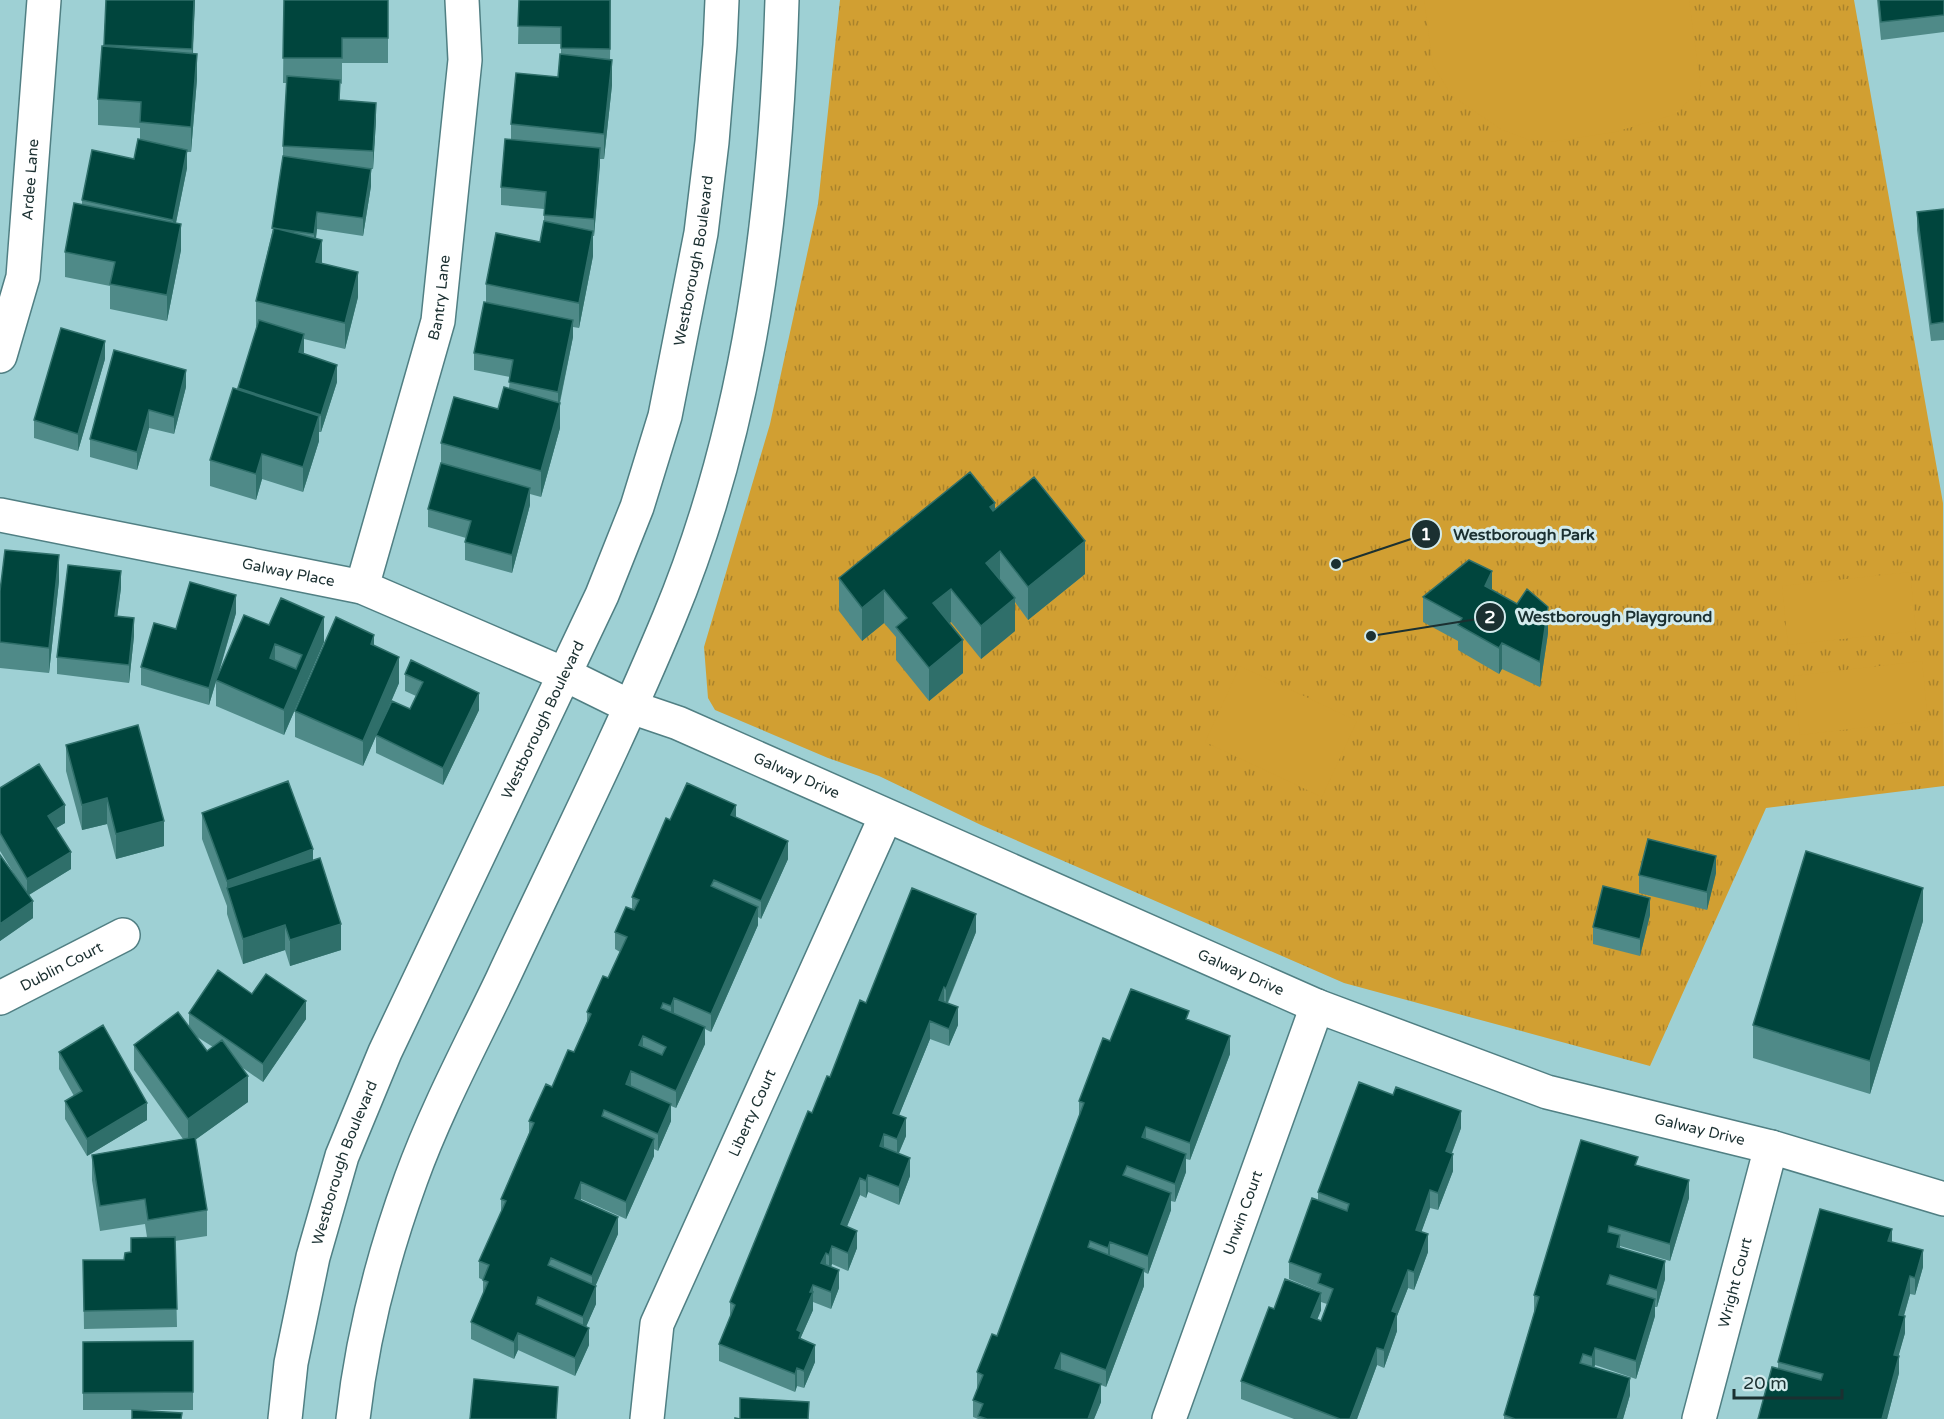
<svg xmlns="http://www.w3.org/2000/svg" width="1944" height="1419" font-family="'Varela Round',sans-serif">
<defs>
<pattern id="grass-tufts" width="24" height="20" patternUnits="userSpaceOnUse" patternTransform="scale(1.5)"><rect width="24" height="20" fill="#d19f32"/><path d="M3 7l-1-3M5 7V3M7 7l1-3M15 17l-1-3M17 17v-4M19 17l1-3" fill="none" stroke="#a9822b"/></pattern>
</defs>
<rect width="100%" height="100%" fill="#9ed0d4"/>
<!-- grass -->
<path fill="url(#grass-tufts)" d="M840,0H1854L1943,503L1944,786L1766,808L1650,1066L1344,983L981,825L879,776L828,758L715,710L708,698L704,647L770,424L818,204Z"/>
<!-- pitch -->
<path fill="#d19f32" d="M1424,0H1689L1701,88L1676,114L1615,132L1550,142L1526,139L1502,130L1452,96L1433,65Z
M1910,572L1916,631L1788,645L1782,586Z
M1922,661L1928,720L1800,735L1793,676Z
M1240,666L1357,721L1322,797L1205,742Z"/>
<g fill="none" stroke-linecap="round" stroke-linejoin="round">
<!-- minor casing -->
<g stroke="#507f83" stroke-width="36">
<g id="minor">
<path id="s1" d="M0,356L23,277L44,0"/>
<path id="s2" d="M0,515L362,587L564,674L631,707L678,723L1317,1006L1547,1092L1771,1147L1944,1199"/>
<path id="s3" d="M362,587L438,321L465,60L462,0"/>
<path id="s4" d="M0,998L123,935"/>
<path id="s5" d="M647,1419L657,1324L886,816"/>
<path id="s6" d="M1169,1419L1317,1006"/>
<path id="s7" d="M1699,1419L1771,1147"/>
</g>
</g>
<!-- major casing -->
<g stroke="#507f83" stroke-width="36">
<g id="major">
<path id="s8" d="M285,1419L291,1363L313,1257L342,1156L385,1052L602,595L637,507L665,416L701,233L712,142L720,45L722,0"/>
<path d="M353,1419C362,1337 383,1256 411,1179C436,1110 471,1045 502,980C558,860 618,741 669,618C750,423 776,209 782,0"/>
</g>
</g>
<!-- minor -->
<use href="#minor" stroke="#fff" stroke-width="33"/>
<!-- major -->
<use href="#major" stroke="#fff" stroke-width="33"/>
</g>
<!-- wall -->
<path fill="#4f8a88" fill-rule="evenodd" d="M106,0H195L193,53L197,79L191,152H187V168L176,223L181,250L167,321L110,309V286L65,277V252L82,204V200L134,159L140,140V128L98,125V99L104,46Z
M284,0H388V63H342V84L340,83V100L376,120L373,169H371V186L363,236L317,229L316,239L322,263L358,297L345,349L304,339V354L337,382L321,432H319V441L303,492L262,479L256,500L210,486V460L238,389L257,327L256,326V301L272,233L283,159V146L287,83H283Z
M519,0H611L610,59L612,85L604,159H600L594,236H593V256L579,328L573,327V337L560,403V428L541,497L530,494V505L512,573L465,560V542L466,538L428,527V509L441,465V443L498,409L509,388L510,377L474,370V353L486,302V284L540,242L544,221V209L501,205V187L511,140V124L558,77L561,54V44H518Z
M1877,0H1944V32L1881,40Z
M1944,209V340L1931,341L1917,230V212Z
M105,359L78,451L34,438V420Z
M186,387L174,434L149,428L137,470L90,457V439Z
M995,509L1085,574L1028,620L1015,602V631L981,659L951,622L949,623L963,673L929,701L896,660V637L884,623L862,641L839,611V578Z
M59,581L49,673L0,668V591Z
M121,588L117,616L134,636L129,683L57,674V657Z
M1492,590L1548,633L1540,687L1502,669L1499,674L1458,650V641L1423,622V597Z
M236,613L218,676L269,625L324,642L284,735L216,706V682L209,705L141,685V667L176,629Z
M374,646L399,683L383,721L410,709L416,696L405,691V674L479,710L443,785L376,753V736L363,766L295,737V711Z
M66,745L164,846L116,859L107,824L82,830L66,771Z
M0,788L65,823L56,828L71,869L29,895L33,918L0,941V855L16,877L0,851Z
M202,813L313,861L341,950L290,966L285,950L243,964L227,914V906L202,839Z
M736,818L788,859L761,919L758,917V925L711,1032L705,1029V1044L676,1108L671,1106V1121L658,1151L654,1149V1156L626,1219L581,1199V1200L618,1234L595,1286L596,1304L586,1326L589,1345L575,1376L518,1350L514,1359L471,1339V1322L483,1294V1280L479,1278V1261L501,1214V1199L529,1133V1121L574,1052L587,1022V1012L608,978L620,952L615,949V932L632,909V897L670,820Z
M1716,873L1707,910L1639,893V875Z
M1650,915L1640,956L1593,944V927Z
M1923,921L1870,1094L1753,1058V1025Z
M976,932L948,1003L958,1025L949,1046L930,1039L899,1115L906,1136L899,1153L910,1176L899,1205L868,1192L866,1198L860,1195L847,1226L857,1248L848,1271L832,1264L831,1267L839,1288L831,1309L813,1302V1310L801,1337V1339L815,1362L804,1388L797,1386L795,1392L719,1361V1344L730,1317V1302L812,1113L866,1003Z
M252,994L306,1019L263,1082L240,1066L248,1102L195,1140L207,1210V1236L175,1241L177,1327L84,1329L83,1260H124L147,1237L145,1224L100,1231L92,1180V1155L183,1139L134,1070V1045L189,1027V1013ZM194,1035L213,1047L207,1051Z
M1189,1020L1230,1054L1190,1160L1186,1159V1172L1175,1202L1171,1201V1210L1148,1274L1144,1272V1286L1106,1387L1101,1385V1402L1094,1419H978L973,1417V1400L977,1390V1372L997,1336L1012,1296L1079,1116V1101L1110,1041Z
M59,1052L147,1120L87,1156L65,1119V1101L74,1096L59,1069Z
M1461,1128L1452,1153L1453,1171L1438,1210L1430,1208L1421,1232L1428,1252L1414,1290L1408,1288L1397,1316V1331L1384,1368L1377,1365L1357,1419H1294L1241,1399V1381L1274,1309L1318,1291L1289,1279V1262L1318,1200V1192ZM1321,1302L1327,1304L1321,1321L1317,1320L1321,1310Z
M1638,1165L1689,1198L1670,1261L1620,1246V1248L1665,1279L1657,1307H1655V1316L1636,1379L1595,1365L1594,1367L1630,1395L1623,1419H1504V1415L1534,1313V1295Z
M1892,1242L1923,1267L1915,1295L1910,1294L1904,1316L1905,1333L1898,1356L1899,1373L1887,1419H1758L1778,1368V1362Z
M193,1341V1410H83V1342Z"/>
<!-- shaded-wall -->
<path fill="#2f6f6a" d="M194,0H195L192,66V49Z
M197,54V79L191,152V127Z
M612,60V85L604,159V134Z
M376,103V120L373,169V151Z
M600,148V165L594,236V219Z
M187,150V168L173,237V220Z
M371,169V186L363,236V218Z
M317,212V229L314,251V234Z
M181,224V250L167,321V295Z
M593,231V256L579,328V303Z
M322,240V266L316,262Z
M358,272V297L345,349V323Z
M573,320V337L559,405L560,403V428L541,497V471L558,408V392Z
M304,334V351L299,370V352Z
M105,341V359L78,451V434Z
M337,365V382L321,432V415Z
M186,370V387L174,434V417Z
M149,410V428L137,470V452Z
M319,416V441L303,492V467Z
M262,454V479L256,500V474Z
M530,488V505L512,573V555Z
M995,503V536L990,507Z
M1085,541V574L1028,620V587Z
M1000,551V584L986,563Z
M59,555V581L49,673V648Z
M121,571V588L115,634V616Z
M1492,571V597L1485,586Z
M951,589V622L933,636V603Z
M884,590V623L862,641V608Z
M236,595V613L209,705V688Z
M1015,598V631L981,659V626Z
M1548,607V633L1540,687V662Z
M324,617V642L284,735V710Z
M134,618V636L129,683V665Z
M374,635V660L371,644Z
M963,640V673L929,701V668Z
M1502,643V669L1499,674V648Z
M275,644V669L270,658Z
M399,657V683L363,766V741Z
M479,693V710L443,785V768Z
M107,798V824L82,830V805Z
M65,805V823L48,833V816Z
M736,805V822L731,815Z
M164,821V846L116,859V834Z
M788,841V859L761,919V901Z
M313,849V874L227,888V906V881Z
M71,852V869L27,896V879Z
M1716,856V873L1707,910V892Z
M1923,888V921L1870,1094V1061Z
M1650,898V915L1640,956V939Z
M33,901V918L0,941V924Z
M758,907V925L711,1032V1014Z
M976,914V932L946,1006V989Z
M341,924V950L290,966V940Z
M285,925V950L243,964V939Z
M944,987V1005L939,1000Z
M674,998V1016L671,1024V1006Z
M306,1001V1019L263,1082V1064Z
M958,1007V1025L949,1046V1029Z
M930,1021V1039L893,1130V1113Z
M705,1027V1044L676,1108V1091Z
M643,1036V1054L639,1045Z
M1230,1036V1054L1190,1160V1143Z
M631,1071V1089L626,1084Z
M248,1076V1102L188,1145V1119Z
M147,1103V1120L87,1156V1139Z
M671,1104V1121L658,1151V1134Z
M1461,1111V1128L1446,1168V1151Z
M906,1118V1136L897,1157V1139Z
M1146,1127V1144L1142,1137Z
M884,1134V1152L880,1146Z
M654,1139V1156L626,1219V1202Z
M1186,1154V1172L1175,1202V1184Z
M1453,1154V1171L1438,1210V1193Z
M910,1158V1176L899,1205V1187Z
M868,1175V1192L866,1198V1181Z
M860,1178V1195L841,1241V1224Z
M1689,1180V1198L1670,1261V1244Z
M581,1182V1199L575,1215V1198Z
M1430,1190V1208L1416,1247V1230Z
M1171,1193V1210L1148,1274V1256Z
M618,1217V1234L592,1294V1276Z
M1892,1229V1246L1888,1241Z
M857,1231V1248L848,1271V1253Z
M1428,1234V1252L1414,1290V1272Z
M1620,1235V1253L1617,1247Z
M1110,1242V1259L1108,1265V1248Z
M832,1246V1264L829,1273V1255Z
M1923,1250V1267L1915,1295V1278Z
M826,1253V1271L821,1263Z
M1665,1261V1279L1657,1307V1290Z
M1144,1269V1286L1106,1387V1370Z
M839,1270V1288L831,1309V1292Z
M1408,1270V1288L1397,1316V1331L1384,1368V1350L1392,1311Z
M1910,1276V1294L1899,1332V1315Z
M813,1285V1310L801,1337V1349L797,1330Z
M596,1286V1304L583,1334V1317Z
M1321,1293V1310L1311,1335V1317Z
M1655,1299V1316L1636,1379V1361Z
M1905,1316V1333L1894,1372V1355Z
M589,1328V1345L575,1376V1358Z
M518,1333V1350L514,1359V1342Z
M815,1345V1362L804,1388V1371Z
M1377,1348V1365L1357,1419H1350Z
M1595,1348V1365L1592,1374V1357Z
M1061,1353V1370L1055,1368Z
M1899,1356V1373L1887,1419H1882Z
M797,1368V1386L795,1392V1374Z
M1630,1378V1395L1623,1419H1617Z
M1101,1384V1402L1094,1419H1088Z"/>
<!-- building -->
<path fill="#00453d" stroke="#2f6f6a" stroke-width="1.5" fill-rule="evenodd" d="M106,0H194L192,49L104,45Z
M284,0H388V38H342V58H283Z
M519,0H610V49L561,48V27L518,26Z
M1879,0H1944V15L1881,22Z
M102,46L197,54L191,127L140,122L141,102L98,99Z
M560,54L612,60L604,134L511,124L516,73L558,77Z
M287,76L340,80L339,100L376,103L373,151L283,146Z
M138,139L187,150L173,220L82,200L92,150L134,159Z
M505,139L600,148L594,219L544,215L546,192L501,187Z
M283,156L371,169L363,218L317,212L314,234L272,228Z
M74,203L181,224L167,295L110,284L115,262L65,252Z
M1944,209V322L1931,324L1917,212Z
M544,221L593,231L579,303L486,284L496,233L540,242Z
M274,228L322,240L316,262L358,272L345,323L256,301Z
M484,302L573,320L558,392L509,382L513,360L474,353Z
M259,320L304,334L299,352L337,365L321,415L238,388Z
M61,328L105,341L78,434L34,420Z
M114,350L186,370L174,417L149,410L137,452L90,439Z
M504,387L560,403L541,471L441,443L454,397L498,409Z
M233,388L319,416L303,467L262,454L256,474L210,460Z
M441,463L530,488L512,555L465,542L471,521L428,509Z
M970,472L995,503L990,507L993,511L1034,477L1085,541L1028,587L1000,551L986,563L1015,598L981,626L951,589L933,603L963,640L929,668L896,627L907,618L884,590L862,608L839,578Z
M5,550L59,555L49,648L0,642V591Z
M1469,560L1492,571L1485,586L1517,604L1527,589L1548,607L1540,662L1502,643L1499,648L1458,625L1462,618L1423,597Z
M68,565L121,571L115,616L134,618L129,665L57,657Z
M190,582L236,595L209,688L141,667L154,623L176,629Z
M281,598L324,617L284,710L216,680L244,615L269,625ZM275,644L302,655L296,669L270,658Z
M336,617L374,635L371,644L399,657L363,741L295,711Z
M411,660L479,693L443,768L376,735L392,701L410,709L423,682L405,674Z
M138,725L164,821L116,834L107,798L82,805L66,745Z
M39,764L65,805L48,816L71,852L27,879L0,833V788Z
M288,781L313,849L227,881L202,813Z
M687,783L736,805L731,815L788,841L761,901L714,880L711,886L758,907L711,1014L674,998L671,1006L663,1003L661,1008L705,1027L676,1091L631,1071L626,1084L671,1104L658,1134L604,1110L602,1116L654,1139L626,1202L581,1182L575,1198L618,1217L592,1276L551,1258L548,1265L596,1286L583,1317L538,1297L536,1304L589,1328L575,1358L518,1333L514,1342L471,1322L488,1282L483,1280L489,1265L479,1261L506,1201L501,1199L534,1123L529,1121L546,1084L552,1087L568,1050L574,1052L591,1014L587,1012L603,976L608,978L627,937L615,932L626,907L634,910L639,900L632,897L666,818L670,820ZM643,1036L666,1047L662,1055L639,1045Z
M1648,839L1716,856L1707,892L1639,875Z
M1806,851L1923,888L1870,1061L1753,1025Z
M0,855L33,901L0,924Z
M320,858L341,924L290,940L285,925L243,939L227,888Z
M1603,886L1650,898L1640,939L1593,927Z
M912,888L976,914L946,989L944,987L939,1000L958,1007L949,1029L930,1021L893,1113L906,1118L897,1139L884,1134L880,1146L910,1158L899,1187L868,1175L866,1181L860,1178L841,1224L857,1231L848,1253L832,1246L829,1255L826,1253L821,1263L839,1270L831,1292L813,1285L810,1292H813L797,1330L801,1332L799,1338L815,1345L804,1371L797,1368L795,1374L719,1344L735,1305L730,1302L808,1111L812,1113L827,1076L830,1077L860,1000L866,1003Z
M218,970L252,994L266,974L306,1001L263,1064L189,1013Z
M1131,989L1189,1011L1186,1019L1230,1036L1190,1143L1146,1127L1142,1137L1186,1154L1175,1184L1127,1166L1123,1175L1171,1193L1148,1256L1110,1242L1108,1248L1090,1241L1088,1247L1144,1269L1106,1370L1061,1353L1055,1368L1101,1384L1088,1419H987L978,1416L983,1404L973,1400L983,1375L977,1372L992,1334L997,1336L1012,1296L1084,1103L1079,1101L1103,1038L1110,1041Z
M178,1012L207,1051L222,1040L248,1076L188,1119L134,1045Z
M103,1025L147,1103L87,1139L65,1101L82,1091L59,1052Z
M1359,1082L1393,1095L1396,1087L1461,1111L1446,1151L1453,1154L1438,1193L1430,1190L1416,1230L1428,1234L1414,1272L1408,1270L1392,1311L1397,1313L1384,1350L1377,1348L1350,1419H1340L1241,1381L1269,1307L1274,1309L1285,1279L1321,1293L1311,1317L1321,1321L1333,1289L1318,1283L1321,1274L1289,1262L1312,1198L1347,1211L1349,1204L1318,1192Z
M195,1137L207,1210L148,1220L145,1199L100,1206L92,1155Z
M1581,1140L1638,1157L1635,1165L1689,1180L1670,1244L1609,1226L1608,1232L1620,1235L1617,1247L1665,1261L1657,1290L1610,1275L1607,1284L1655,1299L1636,1361L1595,1348L1592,1357L1583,1354L1580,1363L1630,1378L1617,1419H1515L1504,1415L1539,1297L1534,1295Z
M1820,1209L1892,1229L1888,1241L1923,1250L1915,1278L1910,1276L1899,1315L1905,1316L1894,1355L1899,1356L1882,1419H1758L1772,1367L1821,1380L1823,1374L1778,1362Z
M175,1237L177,1309L84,1311L83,1260H124L125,1253L131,1252V1238Z
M193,1341V1392L83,1393V1342Z
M474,1379L558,1387L556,1419H470Z
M740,1398L809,1402L808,1419H735V1418L740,1419Z
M132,1410L182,1413L181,1419H132Z"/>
<g text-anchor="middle" stroke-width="6" stroke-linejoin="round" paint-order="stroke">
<!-- street labels -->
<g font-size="15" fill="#1b3031" stroke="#d3ebed">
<text dy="5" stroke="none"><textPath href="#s1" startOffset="180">Ardee Lane</textPath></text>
<text dy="5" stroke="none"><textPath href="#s8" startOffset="1236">Westborough Boulevard</textPath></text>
<text dy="5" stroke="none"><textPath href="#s3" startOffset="300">Bantry Lane</textPath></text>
<text dy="5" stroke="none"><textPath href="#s2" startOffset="294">Galway Place</textPath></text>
<text dy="5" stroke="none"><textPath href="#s8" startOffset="750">Westborough Boulevard</textPath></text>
<text dy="5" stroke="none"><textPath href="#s2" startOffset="843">Galway Drive</textPath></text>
<text dy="5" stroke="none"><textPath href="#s4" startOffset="69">Dublin Court</textPath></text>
<text dy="5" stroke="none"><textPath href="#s2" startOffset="1329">Galway Drive</textPath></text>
<text dy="5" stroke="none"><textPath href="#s5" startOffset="327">Liberty Court</textPath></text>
<text dy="5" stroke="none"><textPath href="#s2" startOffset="1815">Galway Drive</textPath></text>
<text dy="5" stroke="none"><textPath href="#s8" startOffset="264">Westborough Boulevard</textPath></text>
<text dy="5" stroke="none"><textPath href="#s6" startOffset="219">Unwin Court</textPath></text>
<text dy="5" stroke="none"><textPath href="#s7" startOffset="141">Wright Court</textPath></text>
</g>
</g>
<!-- callouts -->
<path fill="none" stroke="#1b3031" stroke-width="2" d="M1336 564L1426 534M1371 636L1490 617"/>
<g fill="#1b3031" stroke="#d3ebed" stroke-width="2">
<circle cx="1336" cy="564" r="6"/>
<circle cx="1371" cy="636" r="6"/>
<circle cx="1426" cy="534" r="15"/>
<circle cx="1490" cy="617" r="15"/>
</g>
<g font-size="18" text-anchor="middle" font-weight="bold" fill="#fff">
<text x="1426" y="540">1</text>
<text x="1490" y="623">2</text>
</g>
<g font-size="16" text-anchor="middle" font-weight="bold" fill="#1b3031" stroke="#d3ebed" stroke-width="6" stroke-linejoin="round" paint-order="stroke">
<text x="1524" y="540">Westborough Park</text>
<text x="1615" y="622">Westborough Playground</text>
</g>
<!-- scale -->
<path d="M1734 1389v9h108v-9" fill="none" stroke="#1b3031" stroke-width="3"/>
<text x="1743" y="1389" font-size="18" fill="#1b3031" stroke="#d3ebed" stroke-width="4.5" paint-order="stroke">20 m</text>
</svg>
